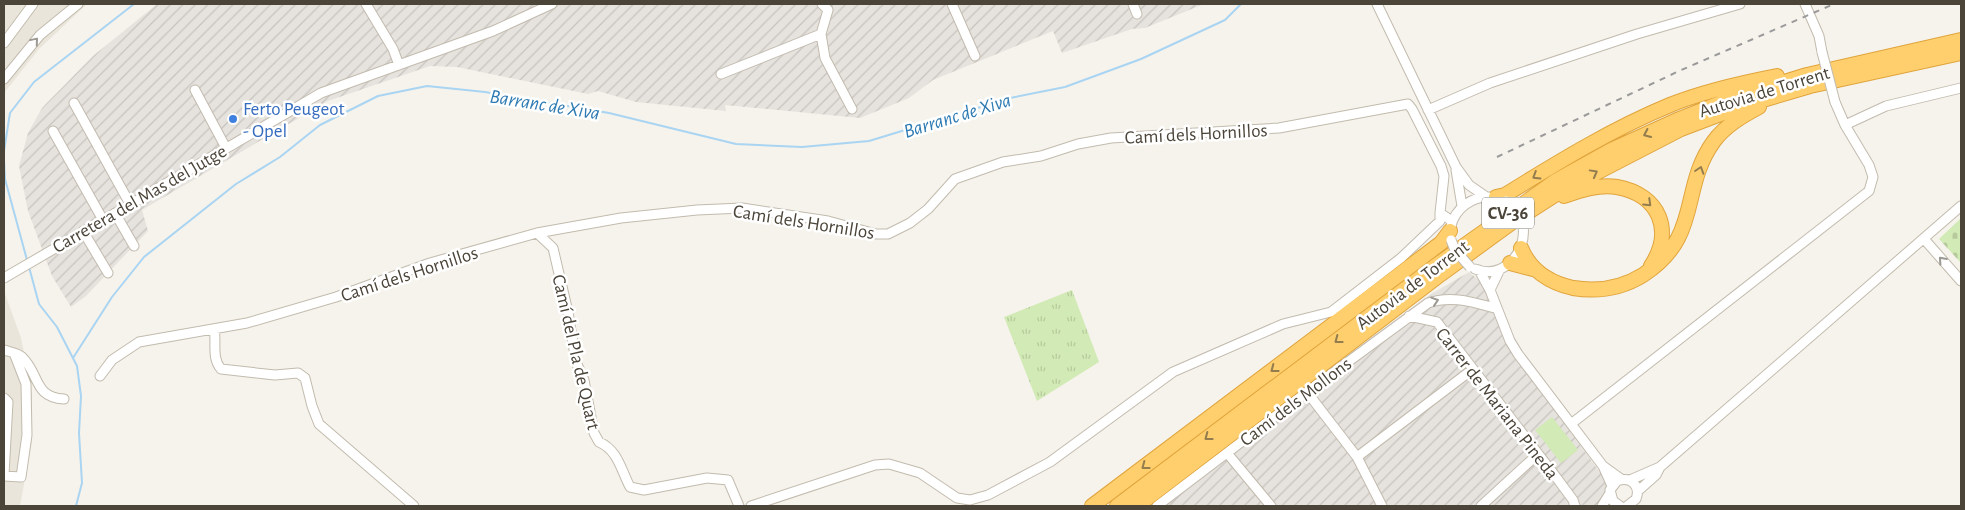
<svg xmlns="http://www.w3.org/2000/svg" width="1965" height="510" font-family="'Alegreya Sans',sans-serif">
<defs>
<pattern id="industrial-furrows" width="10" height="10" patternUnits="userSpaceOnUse" patternTransform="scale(1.25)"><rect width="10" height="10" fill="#e6e2dd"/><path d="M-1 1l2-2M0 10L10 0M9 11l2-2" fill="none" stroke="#c7c3be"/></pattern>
<pattern id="grass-tufts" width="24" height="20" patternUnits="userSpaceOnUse" patternTransform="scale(1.25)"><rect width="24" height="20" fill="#d2eab5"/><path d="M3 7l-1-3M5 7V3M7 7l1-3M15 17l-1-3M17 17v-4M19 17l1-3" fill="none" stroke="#b6ca9c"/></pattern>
<pattern id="cemetery-stones" width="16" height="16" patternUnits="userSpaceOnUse" patternTransform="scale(1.25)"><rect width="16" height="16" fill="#d2eab5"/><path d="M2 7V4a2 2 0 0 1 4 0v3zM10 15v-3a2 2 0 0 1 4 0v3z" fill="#b6ca9c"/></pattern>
</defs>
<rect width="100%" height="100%" fill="#f6f3ec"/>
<!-- residential -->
<path fill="#eae5da" d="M4,4H87L39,49L4,93Z
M4,291L21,338L32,392V441L20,506H4Z"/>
<!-- industrial -->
<path fill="url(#industrial-furrows)" d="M157,4H1204L1145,28L1132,29L1062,53L1053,31L933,80L909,98L860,118L725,105L726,111L636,102L598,91L588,94L457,67L430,66L328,101L142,210L148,231L86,296L71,307L52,276L28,211L19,166L28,133L42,108L93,56Z
M1469,272L1486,286L1512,351L1604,478L1617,506H1145L1433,293Z"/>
<!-- grass -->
<path fill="url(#grass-tufts)" d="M1072,290L1099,362L1037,401L1004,317Z"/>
<!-- cemetery -->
<path fill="url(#cemetery-stones)" d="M1961,218V263L1939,239Z"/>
<!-- pitch -->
<path fill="#d2eab5" d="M1552,417L1578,450L1561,463L1535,430Z"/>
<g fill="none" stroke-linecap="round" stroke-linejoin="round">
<!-- stream -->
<path stroke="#a9d4f2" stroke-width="2" d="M4,151L10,113L34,82L134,4
M4,160L5,179L27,260
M29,267L39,304L57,327L77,366L81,396L79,433L82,483L76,506
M73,358L112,297L144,257L236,184L280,157L320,125L378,96L427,86L485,92L609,113L736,144L802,147L869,141L1010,98L1065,87L1141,59L1225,20L1241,4"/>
<!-- minor casing -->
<g stroke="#c2bbae" stroke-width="11">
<path id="minor" d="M366,4L393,49L399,65
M822,4L828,10L821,34L825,58L852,109
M952,4L975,56
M1133,4L1137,14
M1377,4L1456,167L1469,185L1485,196
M1805,4L1819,36L1822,52
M4,43L33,4
M721,74L821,34
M4,79L40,35L78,4
M195,90L226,148
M1835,102L1845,125
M74,103L130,204
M1428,110L1490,83L1637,34L1740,4
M53,131L103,220
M1456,170L1462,206
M115,213L134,246
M1451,226C1455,209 1472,196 1489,197
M83,231L108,273
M537,233L553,248L568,312L576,362L584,380L594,433L599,442C618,450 621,470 630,487L644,490L707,478L728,480L739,506
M1924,239L1961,281
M1475,269C1503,280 1527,253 1523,226
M1479,270L1490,290L1510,341L1518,354L1603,466L1612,486
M4,278L321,93L493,31L552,4
M1490,290L1500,269
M1409,316L1437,322L1556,477L1573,500L1575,506
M214,329C217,343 211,357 221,369L275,375L298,373L305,378L312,406L319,424L414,506
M4,350C10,352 18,353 22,357C40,374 33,397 64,399
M100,376L112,360L139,342L247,323L336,297L430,263L537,233L621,218L697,210L742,208L828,221L876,234H888L910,223L928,209L955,179L1003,162L1041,156L1078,144L1111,138L1279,128L1408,104L1412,109L1441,166L1444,176L1440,213L1452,221
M1307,392L1357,457L1382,506
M4,398L8,402L4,475
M1571,424L1869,191L1873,177L1869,165L1845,125L1886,106L1961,88
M1227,453L1271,506
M1357,457L1473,369
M1603,466L1621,479
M4,476L21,477L27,435L26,384L14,353
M1630,480L1660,467
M1638,491L1656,475L1660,467L1961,206
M751,506L875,465L889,464L920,473L957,498L970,500L988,495L1050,462L1173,372L1283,324L1331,312L1401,258L1440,221V213
M1157,506L1307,392L1428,303C1451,295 1472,302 1495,308
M1481,506L1538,454
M1602,506L1610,493
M1620,506L1613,501L1610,490L1617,481C1631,476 1641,486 1636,499L1627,506"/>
</g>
<!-- highway casing -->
<g stroke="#e0a43c" stroke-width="16">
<path id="highway" d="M1564,196C1581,190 1599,184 1617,187C1660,195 1674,231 1651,266
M1496,197L1505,195C1558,162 1612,129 1670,105C1704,91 1741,83 1777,76
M1521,248C1530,270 1550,283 1573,288C1597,292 1622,288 1643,275C1703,236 1679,189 1714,141C1725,126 1742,116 1759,107
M1510,263L1533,269
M1092,506L1441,243L1450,231
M1117,506L1434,267L1557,180L1611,150L1677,120L1736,97L1807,75L1961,40
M1137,506L1441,274L1511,223L1561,191L1681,129L1739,107L1810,86L1961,53"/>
</g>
<!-- minor -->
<use href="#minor" stroke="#fff" stroke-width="9"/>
<!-- highway -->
<use href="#highway" stroke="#ffcf6e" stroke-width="14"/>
<!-- rail -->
<path stroke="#9a9a9a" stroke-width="2" stroke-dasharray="6 6" stroke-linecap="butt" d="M1497,157L1679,71L1834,4"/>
<!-- minor-bridge casing -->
<g stroke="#c2bbae" stroke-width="11" stroke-linecap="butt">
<path id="minor-bridge" d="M1822,52L1835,102
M1506,201L1514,208L1523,226
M1451,240L1455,250L1470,267"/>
</g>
<!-- minor-bridge -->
<use href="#minor-bridge" stroke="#fff" stroke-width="9"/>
</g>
<!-- one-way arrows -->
<defs><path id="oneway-chevron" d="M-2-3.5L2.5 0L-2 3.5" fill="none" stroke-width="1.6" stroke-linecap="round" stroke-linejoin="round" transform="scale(1.25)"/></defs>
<g stroke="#9c9892">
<use href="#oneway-chevron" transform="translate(35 41) rotate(-50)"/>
<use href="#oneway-chevron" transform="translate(1942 260) rotate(-132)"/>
<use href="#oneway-chevron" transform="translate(1435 301) rotate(-18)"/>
</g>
<g stroke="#937c4e">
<use href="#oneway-chevron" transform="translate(1647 134) rotate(155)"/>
<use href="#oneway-chevron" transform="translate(1700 170) rotate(-72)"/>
<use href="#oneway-chevron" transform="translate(1594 173) rotate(-29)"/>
<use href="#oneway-chevron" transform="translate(1536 176) rotate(148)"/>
<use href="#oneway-chevron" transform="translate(1648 203) rotate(44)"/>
<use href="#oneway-chevron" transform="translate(1338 340) rotate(143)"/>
<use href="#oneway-chevron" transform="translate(1274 369) rotate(143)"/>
<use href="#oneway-chevron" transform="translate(1208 437) rotate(143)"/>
<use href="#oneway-chevron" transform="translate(1145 466) rotate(143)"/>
</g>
<!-- markers -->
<circle fill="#3f7fe0" stroke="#fff" stroke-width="2" cx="233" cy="119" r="5"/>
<g text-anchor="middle" stroke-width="5" stroke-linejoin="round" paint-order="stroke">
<!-- shield labels -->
<rect fill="#fff" stroke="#817c74" stroke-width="1" x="1482" y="197.5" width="52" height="31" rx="4"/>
<g font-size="18" font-weight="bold" fill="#4b4439">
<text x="1508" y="219">CV-36</text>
</g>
<!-- street labels -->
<g font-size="19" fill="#4b4439" stroke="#fff">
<text transform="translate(1764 91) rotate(-17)" y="7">Autovia de Torrent</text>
<text transform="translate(1196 133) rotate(-3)" y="7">Camí dels Hornillos</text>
<text transform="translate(139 198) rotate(-30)" y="7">Carretera del Mas del Jutge</text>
<text transform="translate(804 221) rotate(9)" y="7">Camí dels Hornillos</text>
<text transform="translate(409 273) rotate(-18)" y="7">Camí dels Hornillos</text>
<text transform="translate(1412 284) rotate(-37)" y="7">Autovia de Torrent</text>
<text transform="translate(577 352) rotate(77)" y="7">Camí del Pla de Quart</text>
<text transform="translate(1295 401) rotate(-37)" y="7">Camí dels Mollons</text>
<text transform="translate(1498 403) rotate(52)" y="7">Carrer de Mariana Pineda</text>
</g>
<!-- shop labels -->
<g font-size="19" fill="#366cbe" stroke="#fff" text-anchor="start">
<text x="243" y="115">Ferto Peugeot<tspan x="243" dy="22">- Opel</tspan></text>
</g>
<!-- water labels -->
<g font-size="20" font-style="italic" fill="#2e7ab2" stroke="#fff">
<text transform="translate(545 104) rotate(9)" y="7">Barranc de Xiva</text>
<text transform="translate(957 115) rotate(-17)" y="7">Barranc de Xiva</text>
</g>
</g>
<!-- border -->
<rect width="1965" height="510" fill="none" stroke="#4b4439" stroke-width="10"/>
</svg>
